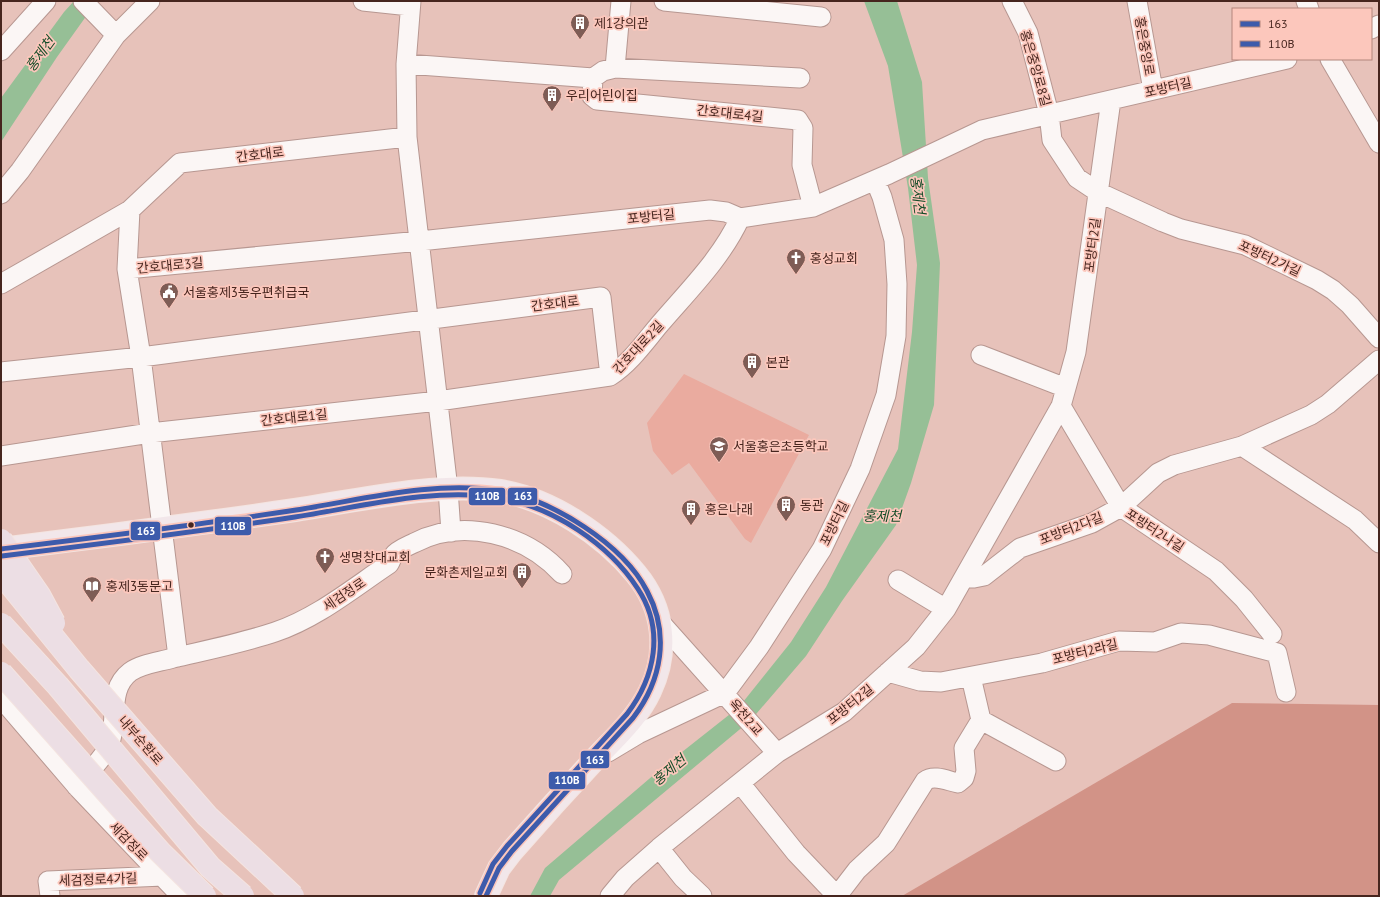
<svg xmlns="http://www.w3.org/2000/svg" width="1380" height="897" font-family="'PT Sans','Noto Sans KR',sans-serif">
<rect width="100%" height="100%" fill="#e7c2ba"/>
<!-- green -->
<path fill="#eaab9f" d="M684,374L809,435L751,543L745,539L689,463L672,475L653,451L647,423Z"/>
<!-- forest -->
<path fill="#d29387" d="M1232,703L1379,705V896H902Z"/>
<!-- water -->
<path fill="#96bf96" d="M74,1H97L57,57L1,142V98L64,12Z
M864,1H897L922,82L928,178L940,263L934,405L911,483L896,525L842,601L806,656L751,720L559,880L550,896H530L545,868L663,767L739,707L791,642L826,587L898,449L912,332L917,265L908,188L888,66Z"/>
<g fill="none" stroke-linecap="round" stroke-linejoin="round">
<!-- street casing -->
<g stroke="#b79791" stroke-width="21">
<path id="street" d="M83,1L116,35
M363,1L410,6
M411,1L406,64L407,137L448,489L451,532
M664,1L821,17
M1012,1L1028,33L1049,114L1052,140L1077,178L1098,192L1163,222L1181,229L1245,245L1317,280L1333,290L1350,305L1379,338
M1137,1L1153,90
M1306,1L1309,9
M1371,29L1379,25
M1,51L46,1
M1330,59L1379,143
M406,64L593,78L603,71L615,68L621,1
M615,68L800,78
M593,78L592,96L597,100L798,120L803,128L802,165L813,207
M1,194L20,171L116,35L150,1
M130,210L127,269L141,357L178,657
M127,269L420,241L710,210L726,212L740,218L813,207L889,174L982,130L1287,59
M1,284L130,210L180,163L407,137
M981,355L1066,388
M1,372L141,357L601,297L610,376
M1061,406L1121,507L1216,571L1244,599L1272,634
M1242,446L1355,520L1379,543
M1,456L150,433L438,401L610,376C630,363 644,343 659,325C688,291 721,259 740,218
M964,578H974L984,576L1020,548L1092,523L1121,507L1158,473L1174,465L1242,446L1311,415L1328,404L1379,360
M898,580L946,609
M660,622L777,753
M888,672L920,681L941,682L1042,663L1119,641L1155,642L1181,633L1209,635L1277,653L1286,692
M1,698L79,789L181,896
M981,720L1056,761
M608,752L638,734L725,693L759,647L822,549L860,469L886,395L896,336L897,284L894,240L882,197L875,180
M740,783L796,853L837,896
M76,786C86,775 98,764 106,751C121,727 105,691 130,672C141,664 159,662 173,658C207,650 242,643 275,632C317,618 353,588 389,564C391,561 391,559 393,556C397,550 408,546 414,543C463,517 526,534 562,574
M659,848L683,878L702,896
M50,896L48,881L163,876
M610,896L625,878L659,848L777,753L844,712L916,647L946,609L1061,406L1076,352L1111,100
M837,896L857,870L886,843L925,781C934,774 948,781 958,783L964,778L966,771L964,748L981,720L971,677"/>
</g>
<!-- primary casing -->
<g stroke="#f4e4e0" stroke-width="24">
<path id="primary" d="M1,549C99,537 197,524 295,510C359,500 438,482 500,491C550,499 604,535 636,574C664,608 669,651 650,691C638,717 616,737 597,757C568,788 540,819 512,851L499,868L486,896"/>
</g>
<!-- street -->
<use href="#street" stroke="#fbf6f5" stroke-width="19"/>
<!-- primary -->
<use href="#primary" stroke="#f2e7ea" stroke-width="22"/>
<!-- highway-bridge casing -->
<g stroke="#f4e4e0" stroke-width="24" stroke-linecap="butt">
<path id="highway-bridge" d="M1,540L39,595L54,623
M1,573L79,669L207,816L293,896
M1,624L58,686L210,867L243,896
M1,673L160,852L205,896"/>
</g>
<!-- highway-bridge -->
<use href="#highway-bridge" stroke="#ecdee4" stroke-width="22"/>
<!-- bus-1 casing -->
<g stroke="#fcc7bc" stroke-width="8">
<path id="bus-1" d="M1,549C99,537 198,525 296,510C361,500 435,480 501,491C552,500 623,544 647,591C670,634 662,680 633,718L512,851L499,868L486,896"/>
</g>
<!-- bus-2 casing -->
<g stroke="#fcc7bc" stroke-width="8">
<path id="bus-2" d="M2,556C100,544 197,532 295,517C360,507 434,487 500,498C553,507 609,544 638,589C665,630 655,677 627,714L507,846L493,864L480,893"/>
</g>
<!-- bus-1 -->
<use href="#bus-1" stroke="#3d5bab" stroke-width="5"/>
<!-- bus-2 -->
<use href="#bus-2" stroke="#3d5bab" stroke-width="5"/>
</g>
<!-- icons -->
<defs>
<g id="building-pin" transform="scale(1)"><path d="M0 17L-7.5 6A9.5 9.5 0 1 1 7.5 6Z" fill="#7e5c55" stroke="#fcc7bc"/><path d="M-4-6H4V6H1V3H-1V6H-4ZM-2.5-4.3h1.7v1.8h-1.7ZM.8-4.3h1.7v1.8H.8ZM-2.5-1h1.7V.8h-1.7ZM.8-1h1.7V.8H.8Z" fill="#fff"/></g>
<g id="church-pin" transform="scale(1)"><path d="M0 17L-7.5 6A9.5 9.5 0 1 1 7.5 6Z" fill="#7e5c55" stroke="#fcc7bc"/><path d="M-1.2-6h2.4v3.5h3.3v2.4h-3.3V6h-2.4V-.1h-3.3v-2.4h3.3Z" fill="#fff"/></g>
<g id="civic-pin" transform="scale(1)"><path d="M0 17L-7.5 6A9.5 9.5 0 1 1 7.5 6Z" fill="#7e5c55" stroke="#fcc7bc"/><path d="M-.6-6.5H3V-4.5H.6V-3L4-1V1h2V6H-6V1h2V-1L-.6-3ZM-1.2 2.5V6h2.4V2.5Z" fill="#fff"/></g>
<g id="school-pin" transform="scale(1)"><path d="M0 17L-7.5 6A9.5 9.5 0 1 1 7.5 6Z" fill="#7e5c55" stroke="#fcc7bc"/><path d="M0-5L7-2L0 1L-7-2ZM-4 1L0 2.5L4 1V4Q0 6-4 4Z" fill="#fff"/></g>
<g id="library-pin" transform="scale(1)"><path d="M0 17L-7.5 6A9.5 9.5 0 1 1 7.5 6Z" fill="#7e5c55" stroke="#fcc7bc"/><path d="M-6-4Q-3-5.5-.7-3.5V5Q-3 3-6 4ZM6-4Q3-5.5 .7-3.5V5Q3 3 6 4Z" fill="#fff"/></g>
</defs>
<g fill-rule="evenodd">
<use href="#building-pin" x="580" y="23"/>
<use href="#building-pin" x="552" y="95"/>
<use href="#church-pin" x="796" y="258"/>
<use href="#civic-pin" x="169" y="292"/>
<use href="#building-pin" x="752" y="362"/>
<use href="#school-pin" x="719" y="446"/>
<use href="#building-pin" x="786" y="505"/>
<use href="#building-pin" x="691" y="509"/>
<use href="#church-pin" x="325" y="557"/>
<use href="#building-pin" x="522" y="572"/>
<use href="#library-pin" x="92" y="586"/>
</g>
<!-- markers -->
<circle fill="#46251e" stroke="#fcc7bc" stroke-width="1.5" cx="191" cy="525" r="3.5"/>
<g text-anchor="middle" stroke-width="3.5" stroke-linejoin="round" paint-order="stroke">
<!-- poi labels -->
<g font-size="13" fill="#46251e" stroke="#fcc7bc" text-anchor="start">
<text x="594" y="28">제1강의관</text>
<text x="566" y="100">우리어린이집</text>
<text x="810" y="263">홍성교회</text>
<text x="183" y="297">서울홍제3동우편취급국</text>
<text x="766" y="367">본관</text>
<text x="733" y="451">서울홍은초등학교</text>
<text x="800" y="510">동관</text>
<text x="705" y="514">홍은나래</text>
<text x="339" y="562">생명창대교회</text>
<text x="508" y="577" text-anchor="end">문화촌제일교회</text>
<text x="106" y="591">홍제3동문고</text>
</g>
<!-- street labels -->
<g font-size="13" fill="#46251e" stroke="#fcc7bc">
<text transform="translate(1145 46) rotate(80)" y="5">홍은중앙로</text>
<text transform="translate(1036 68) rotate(74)" y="5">홍은중앙로8길</text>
<text transform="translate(1168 87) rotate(-13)" y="5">포방터길</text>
<text transform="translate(730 113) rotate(6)" y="5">간호대로4길</text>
<text transform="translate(260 154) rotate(-7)" y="5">간호대로</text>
<text transform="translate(651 216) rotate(-6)" y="5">포방터길</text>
<text transform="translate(1092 245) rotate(-83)" y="5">포방터2길</text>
<text transform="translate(1270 258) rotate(25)" y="5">포방터2가길</text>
<text transform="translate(170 265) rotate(-5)" y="5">간호대로3길</text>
<text transform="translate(555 303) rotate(-7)" y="5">간호대로</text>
<text transform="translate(638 347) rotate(-47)" y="5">간호대로2길</text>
<text transform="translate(294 417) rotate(-6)" y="5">간호대로1길</text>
<text transform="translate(834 523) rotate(-64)" y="5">포방터길</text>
<text transform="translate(1071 528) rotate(-21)" y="5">포방터2다길</text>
<text transform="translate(1155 530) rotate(33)" y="5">포방터2나길</text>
<text transform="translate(344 594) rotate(-34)" y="5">세검정로</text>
<text transform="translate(1085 651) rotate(-14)" y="5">포방터2라길</text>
<text transform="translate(850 704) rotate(-39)" y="5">포방터2길</text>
<text transform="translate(746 717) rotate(49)" y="5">옥천2교</text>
<text transform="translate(141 740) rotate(49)" y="5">내부순환로</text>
<text transform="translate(129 841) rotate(46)" y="5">세검정로</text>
<text transform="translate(98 879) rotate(-2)" y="5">세검정로4가길</text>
</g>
<!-- water labels -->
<g font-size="14" font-style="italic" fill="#154c28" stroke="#fcc7bc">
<text transform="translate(40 54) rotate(-54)" y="5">홍제천</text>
<text transform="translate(918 195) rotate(83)" y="5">홍제천</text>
<text x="882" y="521">홍제천</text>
<text transform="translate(669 770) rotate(-40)" y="5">홍제천</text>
</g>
</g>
<g stroke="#fcc7bc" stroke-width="1.5">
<rect x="468" y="487" width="38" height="19" rx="4" fill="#3d5bab"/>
<rect x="507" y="487" width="31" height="19" rx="4" fill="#3d5bab"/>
<rect x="214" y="516" width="38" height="20" rx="4" fill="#3d5bab"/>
<rect x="130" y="521" width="31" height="20" rx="4" fill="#3d5bab"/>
<rect x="580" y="750" width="30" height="19" rx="4" fill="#3d5bab"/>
<rect x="548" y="771" width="38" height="19" rx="4" fill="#3d5bab"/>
</g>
<g font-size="11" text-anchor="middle" font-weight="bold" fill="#fff">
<text x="487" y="500">110B</text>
<text x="523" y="500">163</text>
<text x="233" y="530">110B</text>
<text x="146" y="535">163</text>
<text x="595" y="764">163</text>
<text x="567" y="784">110B</text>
</g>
<!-- border -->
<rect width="1380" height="897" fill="none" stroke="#46251e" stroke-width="4"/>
<!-- legend -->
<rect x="1232" y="8" width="140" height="52" fill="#fcc7bc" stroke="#b3867d"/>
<rect x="1240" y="21" width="20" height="6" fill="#3d5bab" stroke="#b3867d"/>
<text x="1268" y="28" font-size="12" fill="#46251e">163</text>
<rect x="1240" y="41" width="20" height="6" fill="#3d5bab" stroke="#b3867d"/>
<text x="1268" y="48" font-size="12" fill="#46251e">110B</text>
</svg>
